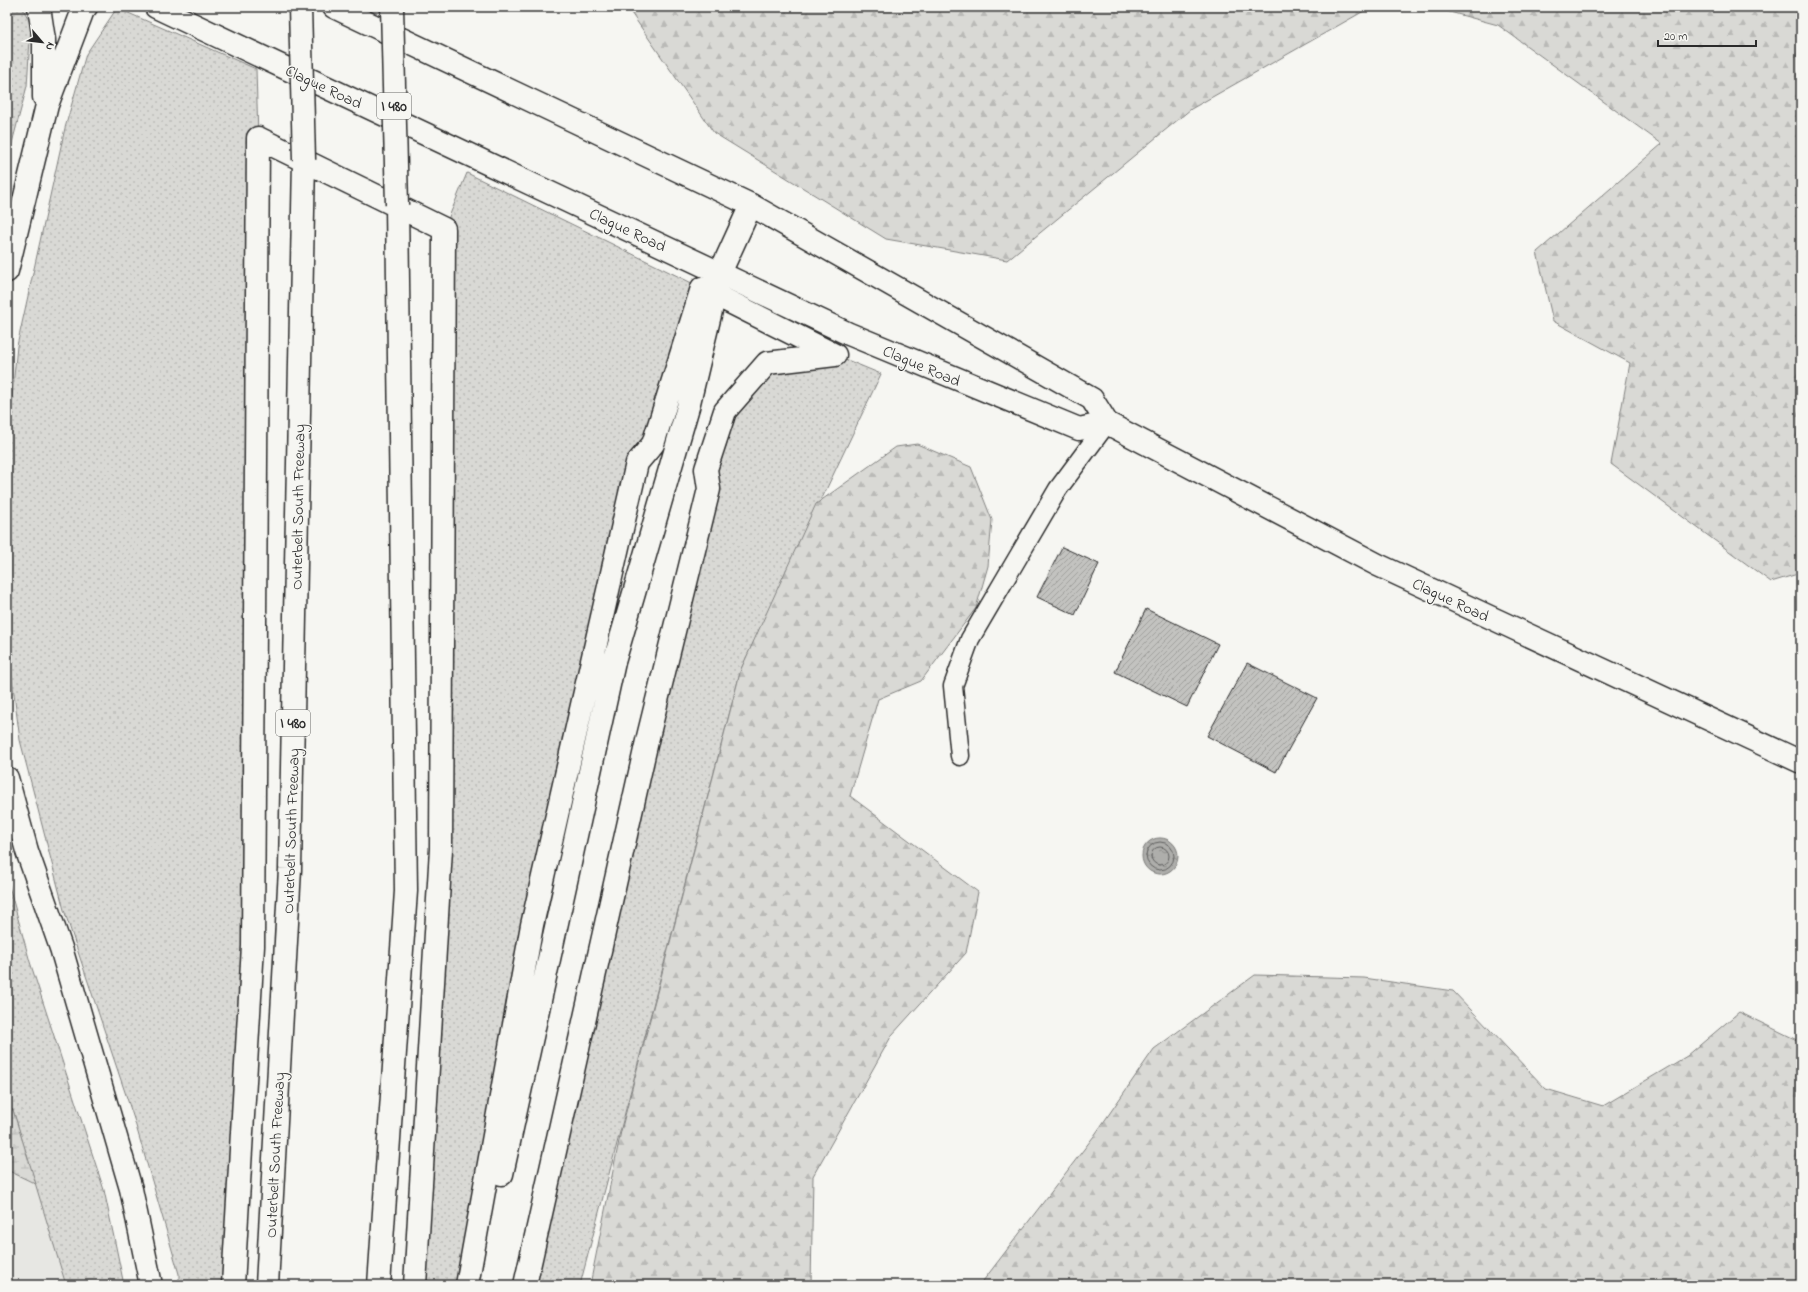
<svg xmlns="http://www.w3.org/2000/svg" width="1808" height="1292" font-family="'Indie Flower',sans-serif">
<defs>
<pattern id="grass-dots" width="8" height="8" patternUnits="userSpaceOnUse"><rect width="8" height="8" fill="#d9d9d5"/><path d="M2 2h.1M6 6h.1" fill="none" stroke="#babab7" stroke-width="1.8" stroke-linecap="round"/></pattern>
<pattern id="forest-firs" width="22" height="20" patternUnits="userSpaceOnUse"><rect width="22" height="20" fill="#d9d9d5"/><path d="M5 1l3.5 6h-7zM16 11l3.5 6h-7z" fill="#babab7"/></pattern>
<pattern id="wetland-marsh" width="20" height="14" patternUnits="userSpaceOnUse"><rect width="20" height="14" fill="#d9d9d5"/><path d="M1 5h8M5 5V1M11 12h8M15 12V8" fill="none" stroke="#babab7"/></pattern>
<pattern id="water-ripples" width="26" height="14" patternUnits="userSpaceOnUse"><rect width="26" height="14" fill="#aeaeab"/><path d="M2 4q2-2 4 0t4 0M15 11q2-2 4 0t4 0" fill="none" stroke="#8e8e8b"/></pattern>
<pattern id="building-hatch" width="6" height="6" patternUnits="userSpaceOnUse"><rect width="6" height="6" fill="#c3c3c0"/><path d="M-1 1l2-2M0 6l6-6M5 7l2-2" fill="none" stroke="#9f9f9c"/></pattern>
</defs>
<rect width="100%" height="100%" fill="#f6f6f2"/>
<filter id="ink" filterUnits="userSpaceOnUse"><feTurbulence type="fractalNoise" baseFrequency=".025" numOctaves="2"/><feDisplacementMap in="SourceGraphic" scale="8" xChannelSelector="R" yChannelSelector="G"/><feConvolveMatrix kernelMatrix="1 2 1 2 8 2 1 2 1" color-interpolation-filters="sRGB"/></filter>
<g filter="url(#ink)">
<!-- built -->
<path fill="#e7e7e3" d="M7,1170L36,1184L66,1285H7Z"/>
<!-- grass -->
<path fill="url(#grass-dots)" stroke="#828280" d="M7,7H22L31,24L27,86L7,162Z
M117,8L256,69L258,138L256,427L233,1285H179V1274L134,1119L64,910L20,740L7,640V447L17,346L65,128L86,54Z
M467,173L702,288L637,463L467,1285H425L444,229Z
M835,355L881,374L741,669L580,1285H525L725,411L767,363Z
M7,879L30,962L104,1190L124,1285H66L13,1110L7,1108Z"/>
<!-- forest -->
<path fill="url(#forest-firs)" stroke="#828280" d="M627,7H1371L1191,109L1007,260L886,239L714,133Z
M1431,7H1801V573L1771,582L1611,464L1630,363L1553,321L1537,252L1662,144L1498,25Z
M917,444L971,467L992,520L988,566L976,608L921,681L878,699L850,796L978,892L966,953L892,1035L813,1176L811,1285H590L621,1131L741,669L816,504L896,447Z
M1255,975L1364,978L1453,991L1546,1089L1603,1106L1687,1056L1739,1012L1801,1042V1285H980L1094,1136L1154,1049Z"/>
<!-- wetland -->
<path fill="url(#wetland-marsh)" stroke="#828280" d="M7,1108L13,1110L36,1184L7,1170Z"/>
<!-- water -->
<path fill="url(#water-ripples)" stroke="#7a7a78" d="M1142 856a18 18 0 1 1 36 0a18 18 0 1 1-36 0Z"/>
<g fill="none" stroke-linecap="round" stroke-linejoin="round">
<!-- shore -->
<path stroke="#5f5f5e" stroke-width="1" d="M1146 856a14 14 0 1 1 28 0a14 14 0 1 1-28 0Z
M1151 856a9 9 0 1 1 18 0a9 9 0 1 1-18 0Z"/>
</g>
<!-- building -->
<path fill="url(#building-hatch)" stroke="#2b2b2b" d="M1062,547L1099,564L1075,615L1037,597Z
M1146,609L1218,644L1187,707L1115,672Z
M1247,663L1317,698L1276,772L1207,736Z"/>
<g fill="none" stroke-linecap="round" stroke-linejoin="round">
<!-- lane casing -->
<g stroke="#2b2b2b" stroke-width="21">
<path id="lane" d="M960,756L953,686L970,639L1058,489L1107,423"/>
</g>
<!-- secondary casing -->
<g stroke="#2b2b2b" stroke-width="25">
<path id="secondary" d="M156,7L849,334L1079,429L1107,423
M334,7L751,205L1092,399L1107,423L1378,565L1801,762"/>
</g>
<!-- highway casing -->
<g stroke="#2b2b2b" stroke-width="25">
<path id="highway" d="M39,7L44,40V97
M7,271L47,105L83,10L86,7
M7,778L27,851L61,948L131,1189L151,1285
M502,1174L614,662L688,407L720,273L751,205
M233,1285L253,946L258,138L444,229L441,849L415,1285
M267,1285L290,869L304,160
M379,1285L406,891L397,205
M467,1285L532,925L637,463L653,444L702,288L835,355L767,363L725,411L706,469L709,489L647,741L525,1285"/>
</g>
<!-- lane -->
<use href="#lane" stroke="#f6f6f2" stroke-width="18"/>
<!-- secondary -->
<use href="#secondary" stroke="#f6f6f2" stroke-width="22"/>
<!-- highway -->
<use href="#highway" stroke="#f6f6f2" stroke-width="22"/>
<!-- highway-bridge casing -->
<g stroke="#2b2b2b" stroke-width="25" stroke-linecap="butt">
<path id="highway-bridge" d="M300,7L304,160
M392,7L397,205"/>
</g>
<!-- highway-bridge -->
<use href="#highway-bridge" stroke="#f6f6f2" stroke-width="22"/>
</g>
</g>
<g text-anchor="middle" stroke-width="3" stroke-linejoin="round" paint-order="stroke">
<!-- shield labels -->
<g fill="#f6f6f2" stroke="#686867" stroke-width="1">
<rect x="377" y="93" width="34" height="26" rx="3"/>
<rect x="276" y="710" width="34" height="26" rx="3"/>
</g>
<g font-size="15" font-weight="bold" fill="#2b2b2b">
<text x="394" y="111">I 480</text>
<text x="293" y="728">I 480</text>
</g>
<!-- street labels -->
<g font-size="16" fill="#2b2b2b" stroke="#f6f6f2">
<text transform="translate(324 86) rotate(25)" y="6">Clague Road</text>
<text transform="translate(628 229) rotate(25)" y="6">Clague Road</text>
<text transform="translate(922 365) rotate(23)" y="6">Clague Road</text>
<text transform="translate(297 507) rotate(-89)" y="6">Outerbelt South Freeway</text>
<text transform="translate(1451 599) rotate(25)" y="6">Clague Road</text>
<text transform="translate(290 831) rotate(-88)" y="6">Outerbelt South Freeway</text>
<text transform="translate(274 1155) rotate(-87)" y="6">Outerbelt South Freeway</text>
</g>
</g>
<!-- margin -->
<rect width="1808" height="1292" fill="none" stroke="#f6f6f2" stroke-width="24"/>
<rect x="12" y="12" width="1784" height="1268" fill="none" stroke="#2b2b2b" stroke-width="1.5" filter="url(#ink)"/>
<!-- north arrow -->
<g transform="translate(42 42) rotate(118)" stroke="#f6f6f2" stroke-width="3" paint-order="stroke">
<path d="M0-3L7 15L0 10L-7 15Z" fill="#2b2b2b"/>
<text y="-6" font-size="11" font-weight="bold" text-anchor="middle" fill="#2b2b2b">N</text>
</g>
<!-- scale -->
<path d="M1658 40v6h98v-6" fill="none" stroke="#2b2b2b" stroke-width="2"/>
<text x="1664" y="40" font-size="12" fill="#2b2b2b" stroke="#f6f6f2" stroke-width="3" paint-order="stroke">20 m</text>
</svg>
